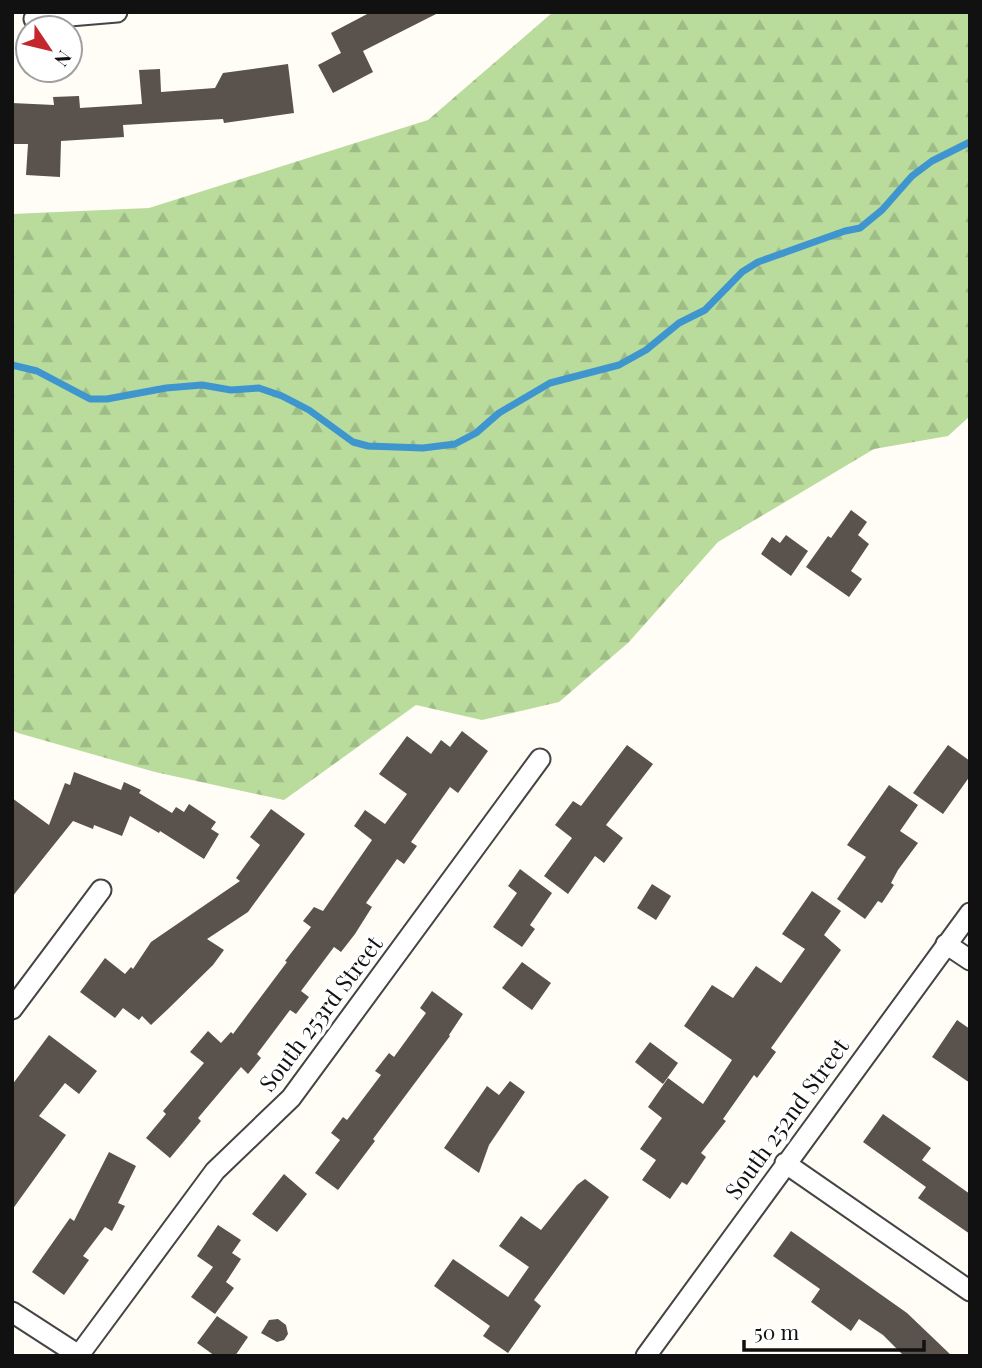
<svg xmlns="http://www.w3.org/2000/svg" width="982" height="1368" font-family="'Playfair Display',serif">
<defs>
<pattern id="forest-firs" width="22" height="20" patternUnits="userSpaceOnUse" patternTransform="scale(1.75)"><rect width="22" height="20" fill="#b9dc9c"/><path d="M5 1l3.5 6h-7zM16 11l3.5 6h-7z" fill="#9ebc85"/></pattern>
</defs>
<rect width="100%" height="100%" fill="#fffdf5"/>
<!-- forest -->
<path fill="url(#forest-firs)" d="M553,12H970V416L948,436L874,449L718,542L628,643L559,702L482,720L416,705L284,800L155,772L18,733L12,730V214L149,208L428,120Z"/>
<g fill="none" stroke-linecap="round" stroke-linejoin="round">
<!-- stream -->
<path stroke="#3f96cf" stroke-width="7" d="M12,365L37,371L90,399H107L166,388L202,385L231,390L259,388L282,396L309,410L353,442L368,446L423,448L455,444L476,433L499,413L550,383L619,365L646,350L679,323L705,310L742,272L758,262L845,231L860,228L882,210L912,176L932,161L970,142"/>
</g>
<!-- building -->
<path fill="#5a524d" d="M371,12H440L363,51L373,72L333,93L318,65L341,53L331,33Z
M288,64L294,113L224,123L223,119L123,125L124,137L61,141L60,177L26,175L28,144H12V103L54,105L53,97L79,96L80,108L142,104L139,70L160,69L161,92L215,88L223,73Z
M851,510L867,522L858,535L869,544L851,571L862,579L849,597L806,567L828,536L831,538Z
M786,535L808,551L791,576L761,554L772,537L780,543Z
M462,731L488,751L458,793L450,787L411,842L417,846L404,864L397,859L366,903L372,907L355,934L341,952L334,947L301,991L309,997L296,1014L290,1010L257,1054L261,1058L248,1074L241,1067L198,1118L201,1121L170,1158L146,1138L166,1114L163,1111L204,1063L190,1052L208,1031L221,1043L231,1032L233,1034L287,962L285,961L311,927L303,921L314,907L323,911L372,840L354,826L365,810L385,824L407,794L379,774L407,736L431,754L441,740L450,747Z
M627,745L653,764L606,825L623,838L604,863L595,856L568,894L544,876L572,838L555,825L573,801L581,806Z
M948,745L970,761V776L943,814L913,793Z
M74,772L121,790L124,782L141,790L139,793L172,813L176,807L184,812L189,804L216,822L211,829L219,834L204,859L160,831L159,833L130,816L122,836L94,825L93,829L73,821L12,897V798L49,825L65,783L70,785Z
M889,785L918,805L900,831L918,843L898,870L891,883L894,885L882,903L878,901L865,919L837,899L866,857L847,845Z
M271,809L305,834L248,912L207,939L224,950L213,965L167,1010L151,1025L142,1016L139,1020L123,1008L115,1018L80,992L105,958L125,974L131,967L133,969L151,942L240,881L236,878L260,845L250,837Z
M520,869L552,893L530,925L535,929L522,947L493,927L517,893L508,886Z
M652,884L671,896L656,920L637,908Z
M812,891L841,911L824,935L841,950L771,1048L776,1052L757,1078L754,1075L723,1119L726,1121L701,1153L706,1157L687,1185L682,1182L670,1199L642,1180L656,1160L640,1149L662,1118L648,1107L668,1078L703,1104L732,1060L684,1026L712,985L733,998L756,966L781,983L805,949L782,934Z
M522,962L551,983L532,1010L502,988Z
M432,991L463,1014L449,1035L450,1036L373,1139L375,1141L338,1190L315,1173L340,1140L331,1133L343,1117L347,1120L381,1075L375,1071L389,1053L394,1057L426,1013L420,1008Z
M957,1020L970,1029V1083L932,1057Z
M49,1035L97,1071L79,1094L65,1083L39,1116L66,1135L12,1210V1085Z
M650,1042L678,1063L663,1084L635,1062Z
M510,1081L525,1092L489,1145L479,1173L444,1148L487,1086L499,1095Z
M883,1114L931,1148L922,1160L970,1194V1234L918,1198L926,1187L863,1142Z
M109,1152L136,1166L118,1203L125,1206L112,1231L105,1227L83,1256L89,1260L64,1295L32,1272L70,1218L74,1221Z
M284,1174L307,1194L277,1232L252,1214Z
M585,1179L609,1197L534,1300L541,1306L508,1353L483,1336L490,1326L434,1286L453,1259L508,1297L529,1267L499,1246L521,1216L541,1230L577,1185Z
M218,1225L241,1240L232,1253L241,1259L226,1282L234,1288L215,1314L191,1297L213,1267L197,1256Z
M791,1231L907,1313L952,1356H904L883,1335L859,1319L851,1331L811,1302L820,1289L773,1256Z
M217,1316L248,1337L235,1356H215L197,1343Z
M278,1319L286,1325L288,1334L284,1340L277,1342L261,1333L269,1320Z"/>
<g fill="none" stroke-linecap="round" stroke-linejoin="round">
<!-- minor casing -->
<g stroke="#444" stroke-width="23">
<path id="minor" d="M34,19L117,12
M946,944L970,960
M12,1009L101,890
M785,1163L970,1291
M12,1312L80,1356
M79,1355L215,1171L291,1098L540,759
M646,1356L970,913"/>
</g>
<!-- minor -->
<use href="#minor" stroke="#fff" stroke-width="19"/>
</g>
<g text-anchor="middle" stroke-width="7" stroke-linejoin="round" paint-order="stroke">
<!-- street labels -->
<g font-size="23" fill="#111" stroke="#fff">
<text transform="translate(321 1014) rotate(-53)" y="8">South 253rd Street</text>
<text transform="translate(787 1119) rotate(-54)" y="8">South 252nd Street</text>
</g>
</g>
<!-- border -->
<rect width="982" height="1368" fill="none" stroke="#111111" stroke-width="28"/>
<!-- north arrow -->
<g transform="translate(49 49) rotate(125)"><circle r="33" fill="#ffffff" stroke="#a0a0a0" stroke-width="2"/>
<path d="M0-5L12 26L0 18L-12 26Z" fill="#c4262e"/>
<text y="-10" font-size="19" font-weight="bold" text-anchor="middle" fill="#111111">N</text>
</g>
<!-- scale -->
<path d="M744 1340v10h180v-10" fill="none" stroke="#111111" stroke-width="3.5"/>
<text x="754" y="1340" font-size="21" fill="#111111" stroke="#ffffff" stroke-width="5" paint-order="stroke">50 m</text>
</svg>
